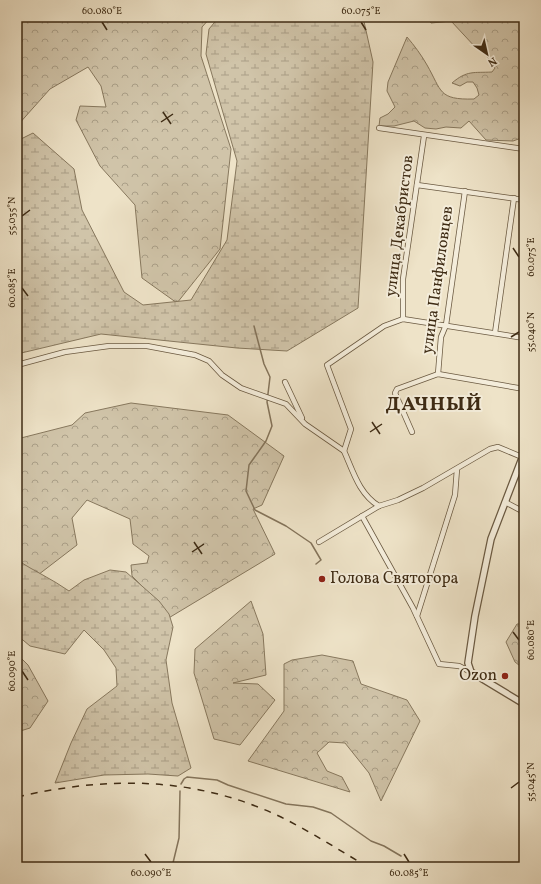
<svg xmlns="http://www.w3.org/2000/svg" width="541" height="884" font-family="Vollkorn,serif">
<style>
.forest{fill:url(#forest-crowns);stroke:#87785e}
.wetland{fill:url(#wetland-marsh);stroke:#87785e}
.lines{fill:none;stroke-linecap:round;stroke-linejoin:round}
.stream{stroke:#84745b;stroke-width:1.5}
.river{stroke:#b2a48b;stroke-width:8}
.minor-casing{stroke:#6a5941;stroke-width:6}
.tertiary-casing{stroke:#6a5941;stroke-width:8}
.minor{stroke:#f4eddb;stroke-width:4.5}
.tertiary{stroke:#f4eddb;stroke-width:5.5}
.rail{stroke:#3e2b14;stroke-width:1.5;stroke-dasharray:7 7;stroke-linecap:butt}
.ticks{fill:none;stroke:#3e2b14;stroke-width:1.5}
.poi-dot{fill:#8f2418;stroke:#f4eddb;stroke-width:1.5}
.labels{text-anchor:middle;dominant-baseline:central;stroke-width:4;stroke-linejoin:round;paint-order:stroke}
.street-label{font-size:16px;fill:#3e2b14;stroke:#f4eddb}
.poi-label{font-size:16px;fill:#3e2b14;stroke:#f4eddb;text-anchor:start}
.district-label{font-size:20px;font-weight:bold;letter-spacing:1px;fill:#3e2b14;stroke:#f4eddb}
.neatline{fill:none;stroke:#3e2b14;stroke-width:1.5}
.ticks-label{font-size:10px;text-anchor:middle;fill:#3e2b14}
</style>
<defs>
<pattern id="forest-crowns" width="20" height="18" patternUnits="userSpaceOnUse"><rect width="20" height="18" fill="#d0c4a9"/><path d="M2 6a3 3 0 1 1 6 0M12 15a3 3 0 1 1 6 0" fill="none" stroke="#aa9f88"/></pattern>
<pattern id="wetland-marsh" width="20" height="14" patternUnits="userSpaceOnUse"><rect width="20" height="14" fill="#d0c4a9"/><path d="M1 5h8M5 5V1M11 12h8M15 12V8" fill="none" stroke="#aa9f88"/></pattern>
</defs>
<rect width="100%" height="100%" fill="#eee3c8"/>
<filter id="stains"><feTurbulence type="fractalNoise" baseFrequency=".005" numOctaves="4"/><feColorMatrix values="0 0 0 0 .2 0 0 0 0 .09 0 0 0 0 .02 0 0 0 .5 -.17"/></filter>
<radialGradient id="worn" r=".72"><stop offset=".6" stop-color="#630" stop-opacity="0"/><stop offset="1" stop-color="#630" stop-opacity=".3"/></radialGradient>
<g class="forest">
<polygon points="17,17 211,17 202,27 201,56 231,149 220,249 177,303 142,278 135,205 100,166 76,120 80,106 106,107 101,86 88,67 50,89 17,126"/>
<path d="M427 17H524V110L520 118 524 121V137L513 141 486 140 469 121 461 128 446 127 436 129 425 128 414 121 394 126H379L380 118 388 114 395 107 387 91 388 82 407 37C414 45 422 56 427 65 442 91 438 100 474 99L479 95 477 88 473 82H467L460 86 452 83C467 70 474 73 492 72L495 68 485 53 477 49 451 21 431 23Z"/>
<polygon points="131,403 228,415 284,456 262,505 253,509 275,554 152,628 153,597 132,576 131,565 147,563 149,556 133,544 130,519 87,500 72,518 77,545 34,578 17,576 17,439 72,425 85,413"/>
<polygon points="251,601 263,634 266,675 233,683 258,684 275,700 240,745 214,739 194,673 195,649"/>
<polygon points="517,624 524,624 524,669 515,662 506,642"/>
<polygon points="17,654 28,665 48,701 30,728 17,732"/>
<polygon points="322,655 353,661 361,684 407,700 420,721 381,801 369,773 345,743 329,742 317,753 327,771 342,777 350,792 248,761 284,711 284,664 292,660"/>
</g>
<g class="wetland">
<polygon points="219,17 363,17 373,62 358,308 287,351 237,348 101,334 17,354 17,141 33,133 74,169 82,210 124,292 143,305 191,300 227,240 237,161 206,54 209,29"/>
<path d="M17 560C34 571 52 579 69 591L84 580 110 570 126 572 159 601 169 614 173 627 166 660 172 703 191 768 178 776 148 774 104 775 55 783 71 743 87 709 117 686 116 668 104 650 84 630 65 654 30 646 17 635Z"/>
</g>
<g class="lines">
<g class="stream">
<polyline points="254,326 264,364 270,377 267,402 272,426 266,441 249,465 246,491 255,510 286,526 311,543 321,560 316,564"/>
<polyline points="181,784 184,779 187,777 217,780 228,785 286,804 313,807 331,813 371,841 384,846 401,856"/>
<polyline points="172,867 179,838 180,791"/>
</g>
<polyline class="river" points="17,864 24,867"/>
<g class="minor-casing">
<g id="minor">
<polyline points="379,128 524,149"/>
<polyline points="417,185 524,200"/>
<polyline points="403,319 403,279 424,136"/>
<polyline points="495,333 514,198"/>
<polyline points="17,365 65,352 109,346 147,346 195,355 209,361 222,375 241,388 286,404 305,424 344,451"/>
<polyline points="438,374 441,337 446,325 465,191"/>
<polyline points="285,382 302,418"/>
<polyline points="412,432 395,393 397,389 438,374 524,389"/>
<polyline points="505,502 524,512"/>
<path d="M379 506C359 494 353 471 344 451L351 429 327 365 384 326 403 319 524 338"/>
<polyline points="362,516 413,608 439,664 459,666 471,672"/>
<polyline points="319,542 379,506 398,500 423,488 490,449 498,447 522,457"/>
<polyline points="417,616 455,495 457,469"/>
</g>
</g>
<g class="tertiary-casing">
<polyline id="tertiary" points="524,453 491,539 475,616 468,663 471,672 524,704"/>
</g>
<use href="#minor" class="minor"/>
<use href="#tertiary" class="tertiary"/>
<path class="rail" d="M17 797C108 776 195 776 281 817 311 832 339 850 368 867"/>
</g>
<path class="ticks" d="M102 22 107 30M361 22 366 30M163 112 171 124M161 122 173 114M22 216 30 210M513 248 519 257M22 288 28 296M511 337 519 332M372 422 380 434M370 432 382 424M194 542 202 554M192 552 204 544M513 632 519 640M22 671 28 680M511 788 519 782M145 854 151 862M404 854 409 862"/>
<g class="poi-dot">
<circle cx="322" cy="579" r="4"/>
<circle cx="505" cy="676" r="4"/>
</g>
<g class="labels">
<g class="street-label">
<text transform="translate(400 226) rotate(-83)">улица Декабристов</text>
<text transform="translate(438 280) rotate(-82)">улица Панфиловцев</text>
</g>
<g class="poi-label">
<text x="330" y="579">Голова Святогора</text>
<text x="497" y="676" text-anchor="end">Ozon</text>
</g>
<g class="district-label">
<text x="434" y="405">ДАЧНЫЙ</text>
</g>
</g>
<rect width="541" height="884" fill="none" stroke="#eee3c8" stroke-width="44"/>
<g transform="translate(487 54) rotate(146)" stroke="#f4eddb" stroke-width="3" paint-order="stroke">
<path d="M0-3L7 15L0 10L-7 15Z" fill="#3e2b14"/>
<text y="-6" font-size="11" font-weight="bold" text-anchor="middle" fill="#3e2b14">N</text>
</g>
<rect x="22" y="22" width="497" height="840" class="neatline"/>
<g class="ticks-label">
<text x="102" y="14">60.080°E</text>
<text x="361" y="14">60.075°E</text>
<text transform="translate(11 216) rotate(-90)" y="4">55.035°N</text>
<text transform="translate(530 257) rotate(-90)" y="4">60.075°E</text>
<text transform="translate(11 288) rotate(-90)" y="4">60.085°E</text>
<text transform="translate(530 332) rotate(-90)" y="4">55.040°N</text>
<text transform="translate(530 640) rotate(-90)" y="4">60.080°E</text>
<text transform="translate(11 671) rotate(-90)" y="4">60.090°E</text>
<text transform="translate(530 782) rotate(-90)" y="4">55.045°N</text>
<text x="151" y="876">60.090°E</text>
<text x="409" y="876">60.085°E</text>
</g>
<rect width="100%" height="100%" filter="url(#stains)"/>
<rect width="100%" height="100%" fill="url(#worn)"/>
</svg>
